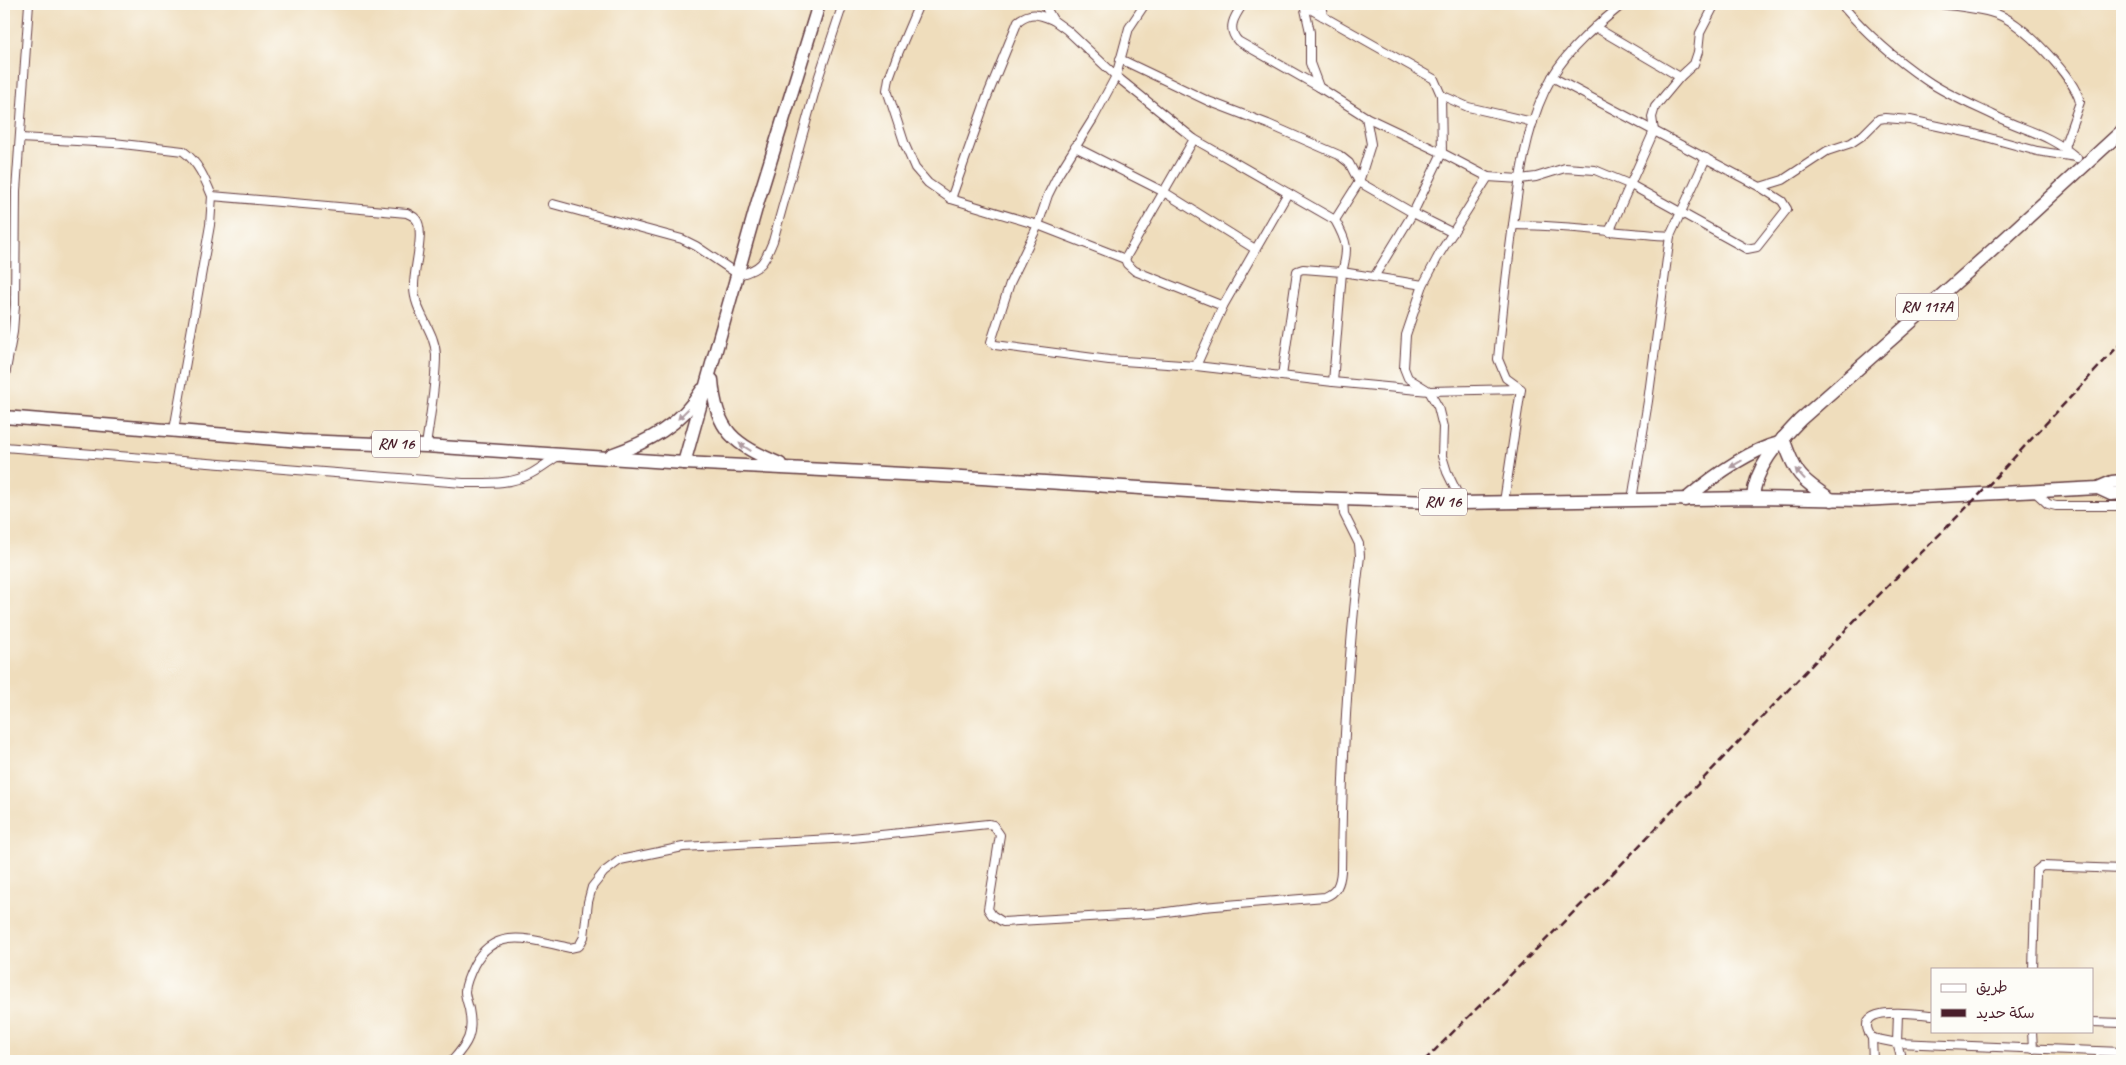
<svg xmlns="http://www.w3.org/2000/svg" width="2126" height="1065" font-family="Caveat,'Playpen Sans Arabic',sans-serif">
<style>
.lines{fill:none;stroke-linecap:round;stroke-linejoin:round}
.street-casing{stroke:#633c41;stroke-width:10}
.primary-casing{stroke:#633c41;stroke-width:15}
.street{stroke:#fff;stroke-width:8}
.primary{stroke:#fff;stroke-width:12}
.rail{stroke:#4a1f2b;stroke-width:2.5;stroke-dasharray:8 4;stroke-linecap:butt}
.oneway{fill:#ae9aa0}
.labels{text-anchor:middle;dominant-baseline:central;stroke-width:4;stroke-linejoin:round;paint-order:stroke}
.shield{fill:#fdfcf7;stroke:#806168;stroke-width:1}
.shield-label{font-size:16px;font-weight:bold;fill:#4a1f2b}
</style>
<rect width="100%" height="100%" fill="#fdfcf7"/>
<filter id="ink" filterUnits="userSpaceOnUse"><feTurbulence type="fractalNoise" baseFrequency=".02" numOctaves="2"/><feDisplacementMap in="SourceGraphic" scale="10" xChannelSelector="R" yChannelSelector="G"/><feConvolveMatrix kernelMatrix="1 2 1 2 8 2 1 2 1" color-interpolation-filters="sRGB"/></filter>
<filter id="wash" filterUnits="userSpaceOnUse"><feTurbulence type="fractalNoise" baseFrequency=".0096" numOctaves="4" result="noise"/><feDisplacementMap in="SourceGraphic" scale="20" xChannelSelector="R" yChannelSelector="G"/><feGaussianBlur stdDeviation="1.12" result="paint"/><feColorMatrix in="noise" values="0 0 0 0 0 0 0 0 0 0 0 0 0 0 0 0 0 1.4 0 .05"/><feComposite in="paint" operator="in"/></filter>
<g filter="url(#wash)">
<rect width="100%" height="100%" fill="#efddbc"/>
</g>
<g filter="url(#ink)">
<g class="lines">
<g class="street-casing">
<g id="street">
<polyline points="919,4 897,56 889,78 887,90 905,145 915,168 928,183 951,199 1038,225 1125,259 1127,264 1135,271 1223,306"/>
<polyline points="1044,4 1053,20 1067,30 1116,76 1194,139 1335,220"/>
<polyline points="1145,4 1129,28 1116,76 1093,119 1058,175 1048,195 1038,225 1010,283 991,342 995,345 1109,360 1196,366 1333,382 1429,391 1521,389"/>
<path d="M1243 4C1235 16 1226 28 1238 41L1319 87"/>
<polyline points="1321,4 1323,16"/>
<path d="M1841 4C1865 32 1895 59 1926 80 1946 94 1970 104 1993 115 2025 131 2048 133 2077 158"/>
<path d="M1941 4C1960 7 1981 8 1999 15 2023 24 2074 77 2080 102L2064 147"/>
<polyline points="1303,5 1434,79 1441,95 1442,153 1488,177"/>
<polyline points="1304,5 1310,32 1310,63 1319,87 1366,117 1371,144 1359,182 1413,213 1453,233"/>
<polyline points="1595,27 1680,77"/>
<path d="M1120 59 1208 101 1268 124 1339 155 1349 163 1359 182 1335 220C1347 242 1349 248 1342 272L1423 285"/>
<polyline points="1441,95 1468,107 1533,122"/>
<polyline points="1366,117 1442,153 1413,213 1374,277"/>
<path d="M20 138 114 143 183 151C198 162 205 179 212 196L407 213C410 215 414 216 416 219 426 231 413 271 414 287 414 312 435 330 436 355 436 384 430 416 426 446"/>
<polyline points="1075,147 1164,192 1255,249"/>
<polyline points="1760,187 1783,180 1827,151 1851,143 1863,135 1879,119 1885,118 1910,120 1975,134 2037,151 2076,157"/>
<path d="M951 199 987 97 1018 21C1031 11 1038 14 1053 20"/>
<path d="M553 204 682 239 696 246 739 275C762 268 764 263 773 241L819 76 843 4"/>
<path d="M1513 225C1565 225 1618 233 1670 236L1648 401 1632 500"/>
<polyline points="1609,232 1654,131 1652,117 1655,107 1680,77 1694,64 1698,52 1700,33 1715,4"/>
<polyline points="1670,236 1706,158"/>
<polyline points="1125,259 1194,139"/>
<polyline points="1196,366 1223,306 1288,193"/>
<polyline points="1282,376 1297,271 1303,269 1342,272 1333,382"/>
<polyline points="4,381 13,332 15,305 16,191 29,4"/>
<polyline points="174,430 210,225 212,196"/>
<path d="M4 447 463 483C486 483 512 485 532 473 541 468 550 461 558 456"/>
<polyline points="2034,491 2048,504 2056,506 2122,506"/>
<path d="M1504 502 1521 389 1506 378 1498 359C1503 307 1508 256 1516 204 1522 161 1530 115 1552 77 1569 48 1597 25 1623 4"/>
<polyline points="1462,503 1447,472 1442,456 1443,427 1438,407 1429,391 1408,378 1404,368 1406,335 1423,285 1440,253 1488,177 1520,179 1536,177 1565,168 1595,170 1631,185 1747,249 1757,247 1787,209 1782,201 1760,187 1552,77"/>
<polyline points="2033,969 2036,871 2042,866 2122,869"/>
<polyline points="1898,1013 1897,1043 1902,1061"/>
<path d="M1932 1015C1917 1014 1848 1003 1872 1038L1897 1043 2122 1052"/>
<polyline points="2092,1022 2122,1023"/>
<polyline points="2032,1031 2033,1049"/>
<polyline points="1872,1038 1873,1061"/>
<path d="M452 1061C468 1043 474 1034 469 1009 468 1004 465 997 465 991 466 981 470 973 474 965 495 924 534 941 570 948L579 946 584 937 588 902 592 887 604 872 620 860 683 847 852 838 988 824 993 825 1000 835 988 909 992 915 1003 922 1159 913 1203 907 1325 897C1337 892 1340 884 1341 871 1342 765 1347 661 1360 556L1359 544 1344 514 1343 499"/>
</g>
</g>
<g class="primary-casing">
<g id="primary">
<path d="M712 380C716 432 734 444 780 464"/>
<polyline points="4,417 301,441 426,446 684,463 982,478 1281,497 1462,503 1753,498 1861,500 2098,488 2112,482 2122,481"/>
<path d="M1783 438C1795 474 1800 479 1832 500"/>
<path d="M611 455C648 442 681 425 702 390"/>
<polyline points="684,463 758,201 819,4"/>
<polyline points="2098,488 2111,494 2122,493"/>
<path d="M1753 498C1755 466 1779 442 1800 420L1987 255 2122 131"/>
<path d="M1685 500C1711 478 1747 451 1779 443"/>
</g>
</g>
<use href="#street" class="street"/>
<use href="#primary" class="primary"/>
<polyline class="rail" points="1424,1061 1615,871 1877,597 1982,492 2122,342"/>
</g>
<defs><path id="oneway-solid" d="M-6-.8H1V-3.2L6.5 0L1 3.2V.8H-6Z" transform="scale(1.25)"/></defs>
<g class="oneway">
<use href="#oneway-solid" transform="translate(683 414) rotate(135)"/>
<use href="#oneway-solid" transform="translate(745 447) rotate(-147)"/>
<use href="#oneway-solid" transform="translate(1736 464) rotate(149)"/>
<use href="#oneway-solid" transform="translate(1800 474) rotate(-133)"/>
</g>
</g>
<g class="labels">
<g class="shield">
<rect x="1896" y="293.5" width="62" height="27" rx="4"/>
<rect x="372" y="430.5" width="48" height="27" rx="4"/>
<rect x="1419" y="488.5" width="48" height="27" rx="4"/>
</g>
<g class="shield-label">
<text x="1927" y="307">RN 117A</text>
<text x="396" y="444">RN 16</text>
<text x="1443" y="502">RN 16</text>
</g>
</g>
<rect width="2126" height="1065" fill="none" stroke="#fdfcf7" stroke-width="20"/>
<rect x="1931" y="968" width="162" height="65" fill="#fdfcf7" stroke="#b5a4a5"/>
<rect x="1941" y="984" width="25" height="8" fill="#ffffff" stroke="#b5a4a5"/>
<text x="1976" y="992" font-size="15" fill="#4a1f2b">طريق</text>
<rect x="1941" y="1009" width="25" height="8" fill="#4a1f2b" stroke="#b5a4a5"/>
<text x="1976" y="1018" font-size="15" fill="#4a1f2b">سكة حديد</text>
</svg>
